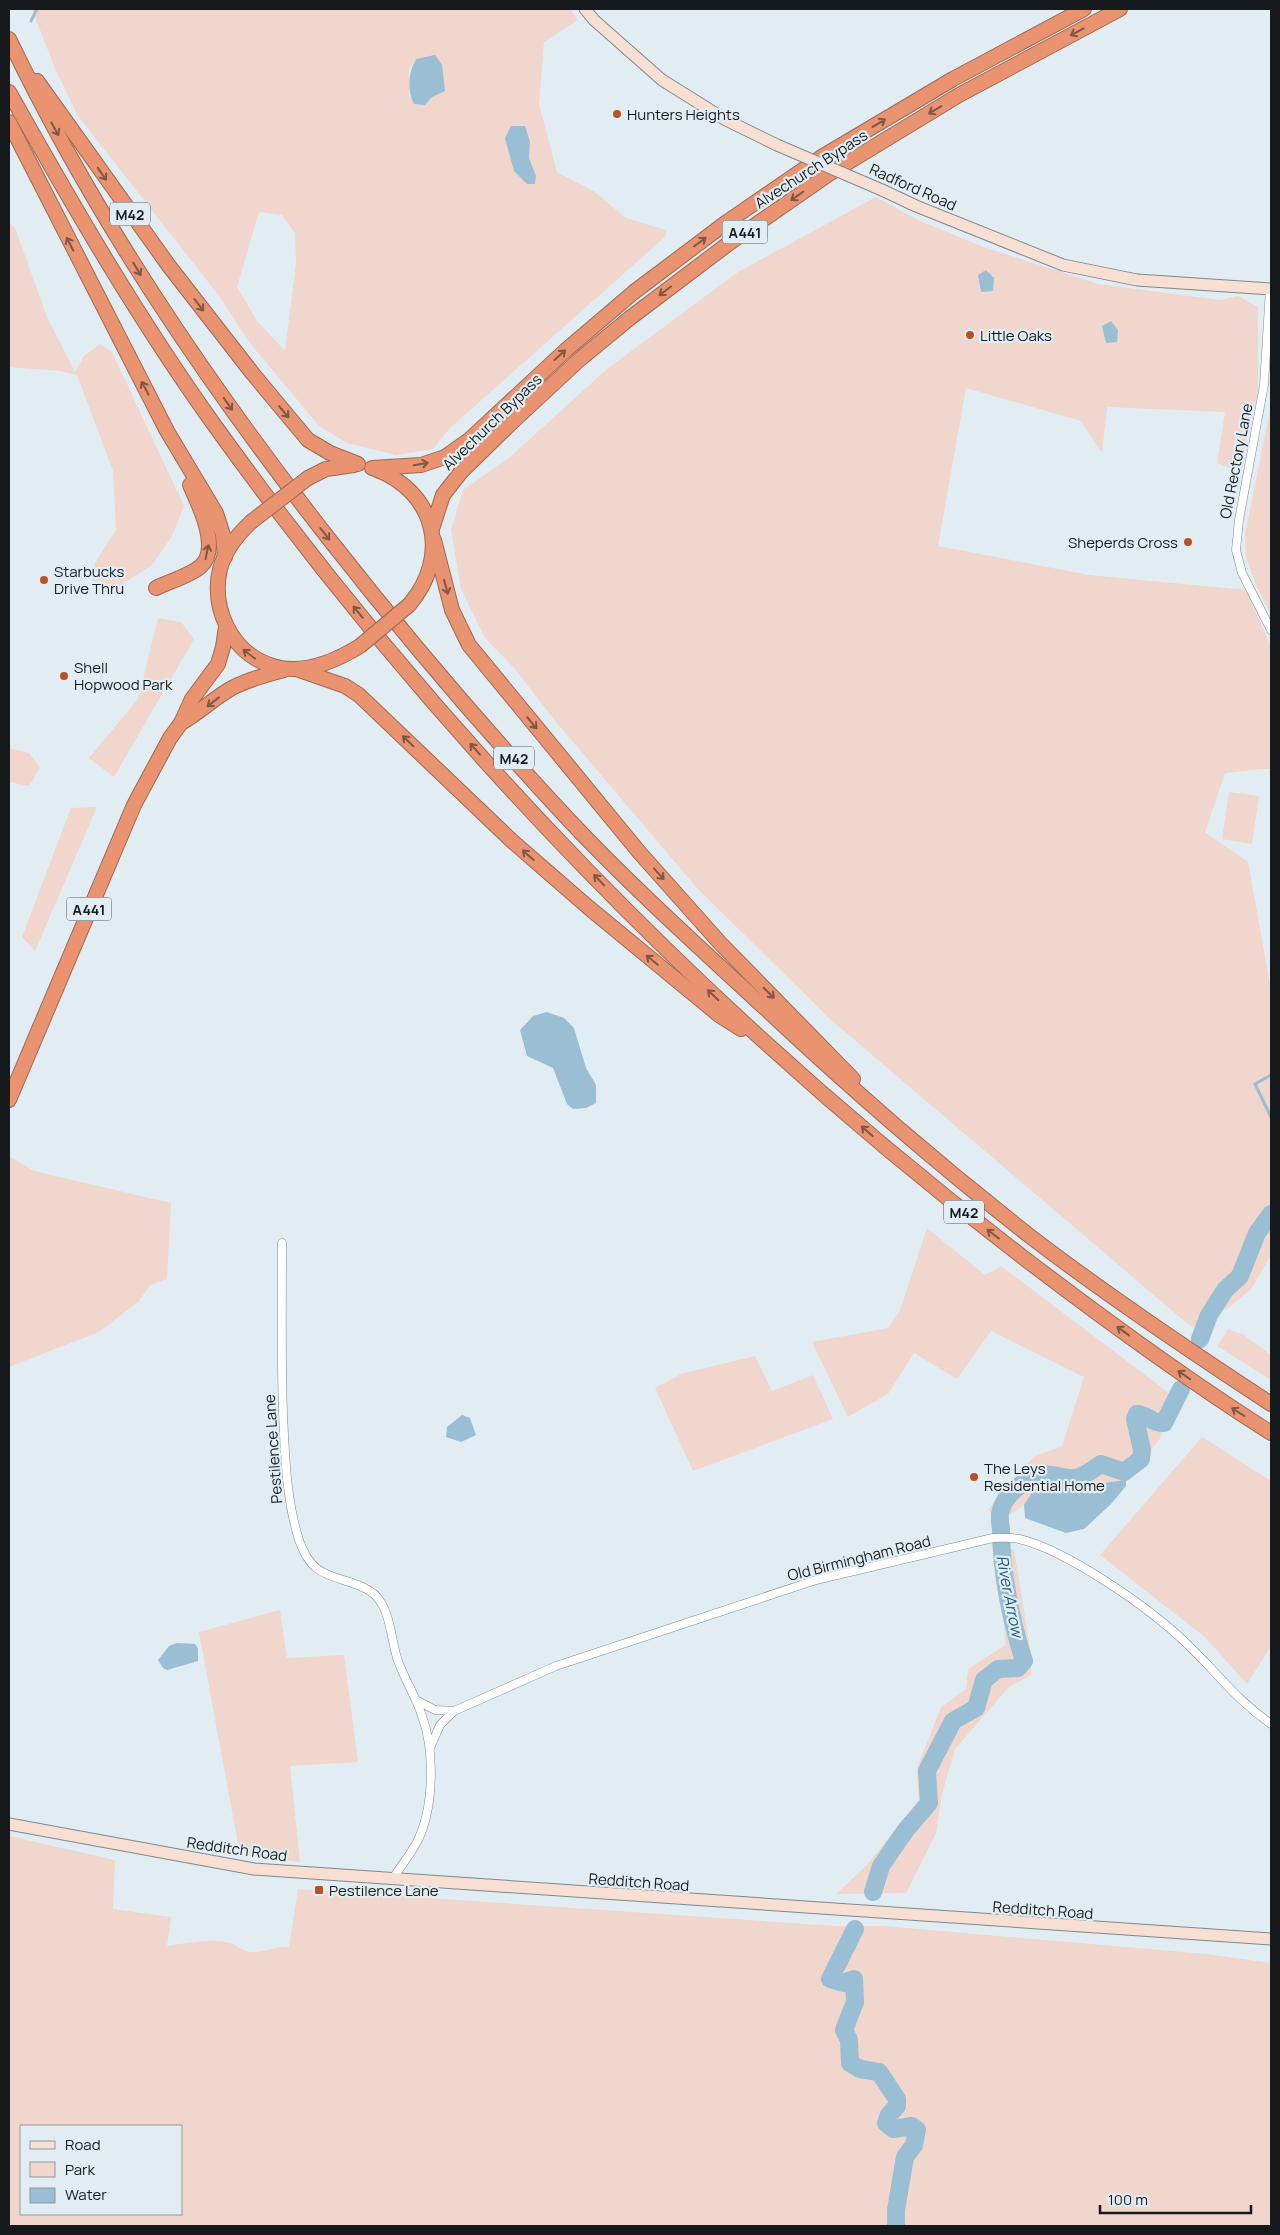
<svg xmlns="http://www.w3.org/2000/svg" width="1280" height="2235" font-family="Manrope,sans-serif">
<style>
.green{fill:#f0d6cc;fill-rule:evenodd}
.water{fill:#9abed3}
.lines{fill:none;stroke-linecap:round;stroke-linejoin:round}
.stream{stroke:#9abed3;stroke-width:3}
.river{stroke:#9abed3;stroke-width:18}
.street-casing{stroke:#7f898f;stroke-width:9}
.secondary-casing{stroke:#7f898f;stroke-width:13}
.highway-casing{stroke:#9f6953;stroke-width:16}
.street{stroke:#fff;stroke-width:8}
.secondary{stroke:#f8dfd4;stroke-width:11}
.highway{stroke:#e99371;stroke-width:14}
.secondary-bridge-casing{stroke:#7f898f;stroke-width:13;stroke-linecap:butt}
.highway-bridge-casing{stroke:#9f6953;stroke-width:16;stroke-linecap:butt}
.secondary-bridge{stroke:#f8dfd4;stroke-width:11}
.highway-bridge{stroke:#e99371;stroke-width:14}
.oneway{stroke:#805646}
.poi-dot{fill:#b85225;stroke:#e2edf3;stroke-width:2}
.labels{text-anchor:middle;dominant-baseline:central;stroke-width:4.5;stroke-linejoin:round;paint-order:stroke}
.shield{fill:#e2edf3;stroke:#53595c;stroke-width:1}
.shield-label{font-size:14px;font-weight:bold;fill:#161a1c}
.poi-label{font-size:15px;fill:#161a1c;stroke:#e2edf3;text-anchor:start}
.street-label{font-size:15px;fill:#161a1c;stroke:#e2edf3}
.water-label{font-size:16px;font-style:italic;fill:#1e5e7b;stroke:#e2edf3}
</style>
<rect width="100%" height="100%" fill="#e2edf3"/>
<g class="green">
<path d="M32 9H570L578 20 544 42 539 104 557 172 595 192 626 218 666 230 665 237 450 428 433 449 396 455 347 443 319 426 249 342 220 297 78 116 56 71ZM416 59 445 91 432 97 425 105 409 96V69ZM511 126 530 142 529 158 536 176 535 184ZM259 212 282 215 295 233 296 264 285 351 257 321 237 287Z"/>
<polygon points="876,197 918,220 981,246 1098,284 1221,300 1238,296 1258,307 1258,393 1252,413 1241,468 1230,468 1217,463 1225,412 1107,407 1102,453 1081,421 966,388 938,546 1089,575 1246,590 1271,647 1271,769 1261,769 1225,773 1205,832 1248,862 1271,990 1271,1255 1252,1288 1231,1306 1220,1312 1206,1334 1189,1325 831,1020 697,888 556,722 515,669 485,638 461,589 451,530 463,490 510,457 607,369 738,272"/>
<polygon points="9,223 15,228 47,317 75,372 84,356 100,344 112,352 184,506 172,536 152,565 110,592 92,587 95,563 116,530 113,471 77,375 59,371 9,367"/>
<polygon points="1271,406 1271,615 1256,585 1246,557 1245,534"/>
<polygon points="158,618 181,622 194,639 114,777 89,758 138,699"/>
<polygon points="9,748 29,753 40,768 29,786 9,782"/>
<polygon points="1229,792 1259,796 1252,844 1222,839"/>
<polygon points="97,807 35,951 22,937 71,808"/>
<polygon points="9,1156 34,1171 171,1203 167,1279 150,1285 139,1301 99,1332 9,1367"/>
<polygon points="927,1228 985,1275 1001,1266 1177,1399 1159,1440 1126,1480 1045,1490 1014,1512 993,1522 989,1509 1017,1474 1035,1456 1062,1446 1084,1377 991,1331 957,1379 914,1353 888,1394 848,1417 812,1342 888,1328 900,1310"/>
<polygon points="1228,1329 1244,1335 1271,1355 1271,1380 1217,1346"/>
<polygon points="755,1356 772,1391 813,1375 833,1419 693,1471 655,1388 681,1374"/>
<polygon points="1202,1437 1271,1481 1271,1646 1247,1684 1205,1637 1100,1555"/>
<polygon points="1014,1549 1031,1654 1031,1675 1009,1687 955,1749 942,1794 936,1833 906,1893 836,1894 866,1866 919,1800 917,1768 941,1707 966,1689 968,1669 1006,1645 996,1550"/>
<polygon points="280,1610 287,1658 344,1655 358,1762 290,1766 300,1862 240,1855 199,1632"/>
<path d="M9 1836 115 1860 113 1909 171 1917 167 1946C186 1943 206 1939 226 1942 235 1943 242 1952 251 1952 264 1953 276 1945 289 1947L298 1889 836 1926H884L1206 1954 1271 1963V2226H9ZM21 2126H181V2214H21Z"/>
</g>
<g class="water">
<path d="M435 55 442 65 445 91 432 97 425 105 414 104C407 91 408 72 416 59Z"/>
<polygon points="511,126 525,126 530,142 529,158 536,176 535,184 527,184 514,171 505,138"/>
<polygon points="986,270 994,278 993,291 981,292 978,275"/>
<polygon points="1111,321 1118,330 1117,342 1106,343 1102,326"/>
<polygon points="547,1012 564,1018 574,1028 586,1068 596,1085 596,1103 586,1108 573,1109 567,1104 553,1068 527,1056 520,1030 533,1016"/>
<polygon points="462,1415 470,1418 476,1435 461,1442 446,1437 447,1427"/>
<polygon points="1126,1480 1126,1486 1111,1504 1084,1529 1066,1533 1025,1518 1024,1505 1037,1485 1053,1483 1072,1487"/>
<polygon points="177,1643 195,1644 198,1649 198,1661 167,1670 163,1668 158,1660 169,1646"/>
</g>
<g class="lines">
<g class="stream">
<polyline points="31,21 37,9"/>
<polyline points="1271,1075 1255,1084 1271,1117"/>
</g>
<g class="river">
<polyline points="1200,1339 1209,1315 1225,1290 1240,1276 1257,1233 1271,1214"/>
<path d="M873 1892 881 1866 905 1831 929 1803 927 1771 953 1721 976 1708 984 1680 998 1669 1018 1668 1024 1661C1011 1621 1001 1571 1001 1529 1000 1523 999 1515 1001 1510 1004 1496 1023 1481 1036 1476 1049 1471 1062 1479 1074 1478 1084 1477 1093 1469 1101 1464L1124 1472 1141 1459 1142 1450 1135 1419 1137 1414C1147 1414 1153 1424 1164 1423L1181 1389"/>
<polyline points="855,1929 830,1979 843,1983 854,1979 855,2002 844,2030 849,2040 850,2063 860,2069 879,2072 897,2099 897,2106 889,2115 886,2123 893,2129 912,2126 917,2130 914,2145 905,2157 896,2210 896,2226"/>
</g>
<g class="street-casing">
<g id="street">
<polyline points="1270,289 1264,385 1239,520 1236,550 1242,573 1271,630"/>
<path d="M282 1243C282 1299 281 1356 283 1413 285 1455 286 1499 299 1540 311 1575 327 1574 358 1585 365 1588 372 1591 377 1597 391 1613 391 1641 398 1661 405 1680 416 1697 422 1716 435 1751 434 1809 417 1842 410 1855 400 1867 392 1880"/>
<polyline points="416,1700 435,1710 454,1711"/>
<path d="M430 1748 440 1725 454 1711 556 1666 816 1580 993 1538C1002 1538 1010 1537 1019 1539 1067 1550 1151 1609 1186 1643 1217 1672 1235 1699 1271 1724"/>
</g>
</g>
<g class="secondary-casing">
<g id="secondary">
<polyline points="585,9 594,20 662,80 726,120 777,145"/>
<polyline points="882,190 916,206 1063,265 1137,280 1271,289"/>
<polyline points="9,1824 254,1869 1271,1939"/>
</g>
</g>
<g class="highway-casing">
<g id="highway">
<path d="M9 39C95 218 207 383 329 539 405 636 485 730 568 819 631 886 699 947 766 1009 851 1089 939 1165 1031 1237 1108 1296 1190 1351 1271 1404"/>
<polyline points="37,81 169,266 253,374 308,440 330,453 358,464"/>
<path d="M9 92C73 206 139 320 215 426 440 739 713 1020 1020 1255 1101 1317 1184 1378 1271 1433"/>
<polyline points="9,122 167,431 216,513 223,535 225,557"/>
<polyline points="372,468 421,465 445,457 469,440 566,350 634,292 727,222 820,158 953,79 1084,9"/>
<path d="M375 469C436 492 451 556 409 605"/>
<polyline points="308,478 326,469 354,465"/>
<path d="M251 522C237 535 225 550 220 569 211 608 231 652 270 665 300 676 334 662 360 646"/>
<polyline points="432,529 443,495 461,472 509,425 580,359 630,318 728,244 829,174 959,95 1120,9"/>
<polyline points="434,540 452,610 469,645 639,852 720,943 853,1079"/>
<path d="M156 588C170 581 190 576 201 566 221 548 198 503 190 485"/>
<polyline points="296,669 345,686 359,695 512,841 588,907 719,1015 741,1029"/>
<path d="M181 723C199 713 214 698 232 688 249 679 266 675 284 670"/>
<polyline points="9,1100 134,805 170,738 181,723 192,699 218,664 223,647 226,627"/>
</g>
</g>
<use href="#street" class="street"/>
<use href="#secondary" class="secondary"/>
<use href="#highway" class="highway"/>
<g class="secondary-bridge-casing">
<polyline id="secondary-bridge" points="777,145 882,190"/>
</g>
<g class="highway-bridge-casing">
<g id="highway-bridge">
<polyline points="251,522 308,478"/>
<polyline points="360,646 409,605"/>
</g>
</g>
<use href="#secondary-bridge" class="secondary-bridge"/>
<use href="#highway-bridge" class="highway-bridge"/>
</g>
<defs><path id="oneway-shaft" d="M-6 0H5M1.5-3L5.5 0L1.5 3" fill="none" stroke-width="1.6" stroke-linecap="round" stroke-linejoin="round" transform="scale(1.25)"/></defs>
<g class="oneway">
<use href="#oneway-shaft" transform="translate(1077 32) rotate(152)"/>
<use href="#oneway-shaft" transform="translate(935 110) rotate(149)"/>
<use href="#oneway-shaft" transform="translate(879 123) rotate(-31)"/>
<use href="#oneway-shaft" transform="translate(55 129) rotate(61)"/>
<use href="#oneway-shaft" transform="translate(102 174) rotate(55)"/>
<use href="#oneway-shaft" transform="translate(797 196) rotate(145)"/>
<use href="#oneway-shaft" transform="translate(700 242) rotate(-37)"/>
<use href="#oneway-shaft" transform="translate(70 244) rotate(-117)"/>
<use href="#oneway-shaft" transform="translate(137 269) rotate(59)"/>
<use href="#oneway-shaft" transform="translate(665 291) rotate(143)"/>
<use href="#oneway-shaft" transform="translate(199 305) rotate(52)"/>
<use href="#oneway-shaft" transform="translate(560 355) rotate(-42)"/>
<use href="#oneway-shaft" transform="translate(145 388) rotate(-118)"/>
<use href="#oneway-shaft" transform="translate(228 404) rotate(55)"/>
<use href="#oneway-shaft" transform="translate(284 412) rotate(50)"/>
<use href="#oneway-shaft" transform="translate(421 464) rotate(-10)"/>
<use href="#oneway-shaft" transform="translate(325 534) rotate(52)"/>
<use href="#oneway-shaft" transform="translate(207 552) rotate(-78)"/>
<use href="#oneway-shaft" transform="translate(446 587) rotate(75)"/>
<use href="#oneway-shaft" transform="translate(358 612) rotate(-129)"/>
<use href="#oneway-shaft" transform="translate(249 654) rotate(-143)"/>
<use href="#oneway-shaft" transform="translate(213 702) rotate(142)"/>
<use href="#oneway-shaft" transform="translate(532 723) rotate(50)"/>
<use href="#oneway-shaft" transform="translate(408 741) rotate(-136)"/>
<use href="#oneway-shaft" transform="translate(475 749) rotate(-132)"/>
<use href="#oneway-shaft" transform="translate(528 855) rotate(-139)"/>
<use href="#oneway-shaft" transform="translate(659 874) rotate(48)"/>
<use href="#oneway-shaft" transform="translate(599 880) rotate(-134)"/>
<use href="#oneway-shaft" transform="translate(652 960) rotate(-141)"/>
<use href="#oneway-shaft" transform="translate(769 993) rotate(45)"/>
<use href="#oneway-shaft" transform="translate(713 995) rotate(-136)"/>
<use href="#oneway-shaft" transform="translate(867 1131) rotate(-139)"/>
<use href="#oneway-shaft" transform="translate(993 1234) rotate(-143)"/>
<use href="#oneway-shaft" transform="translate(1123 1331) rotate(-144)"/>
<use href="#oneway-shaft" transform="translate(1184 1375) rotate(-145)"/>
<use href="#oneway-shaft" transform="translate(1238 1412) rotate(-148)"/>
</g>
<g class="poi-dot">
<circle cx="617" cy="114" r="5"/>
<circle cx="970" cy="335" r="5"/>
<circle cx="1188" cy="542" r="5"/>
<circle cx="44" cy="580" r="5"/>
<circle cx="64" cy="676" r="5"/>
<circle cx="974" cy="1477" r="5"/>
<rect x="314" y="1885" width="10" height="10" rx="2.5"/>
</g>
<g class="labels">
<g class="shield">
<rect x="110" y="202.5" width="40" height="23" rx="4"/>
<rect x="722.5" y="220.5" width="45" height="23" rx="4"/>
<rect x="494" y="746.5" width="40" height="23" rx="4"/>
<rect x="66.5" y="897.5" width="45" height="23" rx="4"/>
<rect x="944" y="1200.5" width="40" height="23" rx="4"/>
</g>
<g class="shield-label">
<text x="130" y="214">M42</text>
<text x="745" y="232">A441</text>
<text x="514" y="758">M42</text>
<text x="89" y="909">A441</text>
<text x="964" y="1212">M42</text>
</g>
<g class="poi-label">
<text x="627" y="114">Hunters Heights</text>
<text x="980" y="335">Little Oaks</text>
<text x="1178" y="542" text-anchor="end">Sheperds Cross</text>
<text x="54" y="571">Starbucks<tspan x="54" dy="17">Drive Thru</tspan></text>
<text x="74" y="667">Shell<tspan x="74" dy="17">Hopwood Park</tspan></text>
<text x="984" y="1468">The Leys<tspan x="984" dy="17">Residential Home</tspan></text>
<text x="329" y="1890">Pestilence Lane</text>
</g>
<g class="street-label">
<text transform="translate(811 169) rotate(-33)">Alvechurch Bypass</text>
<text transform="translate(913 187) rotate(24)">Radford Road</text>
<text transform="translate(492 422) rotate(-44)">Alvechurch Bypass</text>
<text transform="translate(1236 461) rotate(-79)">Old Rectory Lane</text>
<text transform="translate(273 1449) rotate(-94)">Pestilence Lane</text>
<text transform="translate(859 1558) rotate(-14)">Old Birmingham Road</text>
<text transform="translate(237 1849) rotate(8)">Redditch Road</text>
<text transform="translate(639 1882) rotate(4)">Redditch Road</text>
<text transform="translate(1043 1910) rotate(4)">Redditch Road</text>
</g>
<g class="water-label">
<text transform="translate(1010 1596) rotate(79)">River Arrow</text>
</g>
</g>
<rect width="1280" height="2235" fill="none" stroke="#161a1c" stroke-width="20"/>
<rect x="20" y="2125" width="162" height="90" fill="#e2edf3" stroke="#90999d"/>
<rect x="30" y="2141" width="25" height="8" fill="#f8dfd4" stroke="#90999d"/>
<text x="65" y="2150" font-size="15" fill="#161a1c">Road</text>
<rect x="30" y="2162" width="25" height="15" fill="#f0d6cc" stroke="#90999d"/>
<text x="65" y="2175" font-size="15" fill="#161a1c">Park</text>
<rect x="30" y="2188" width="25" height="15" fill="#9abed3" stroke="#90999d"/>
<text x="65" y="2200" font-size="15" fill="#161a1c">Water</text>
<path d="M1100 2205v8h151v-8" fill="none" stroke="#161a1c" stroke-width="2.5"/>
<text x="1108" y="2205" font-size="15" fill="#161a1c" stroke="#e2edf3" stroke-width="4" paint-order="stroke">100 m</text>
</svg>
